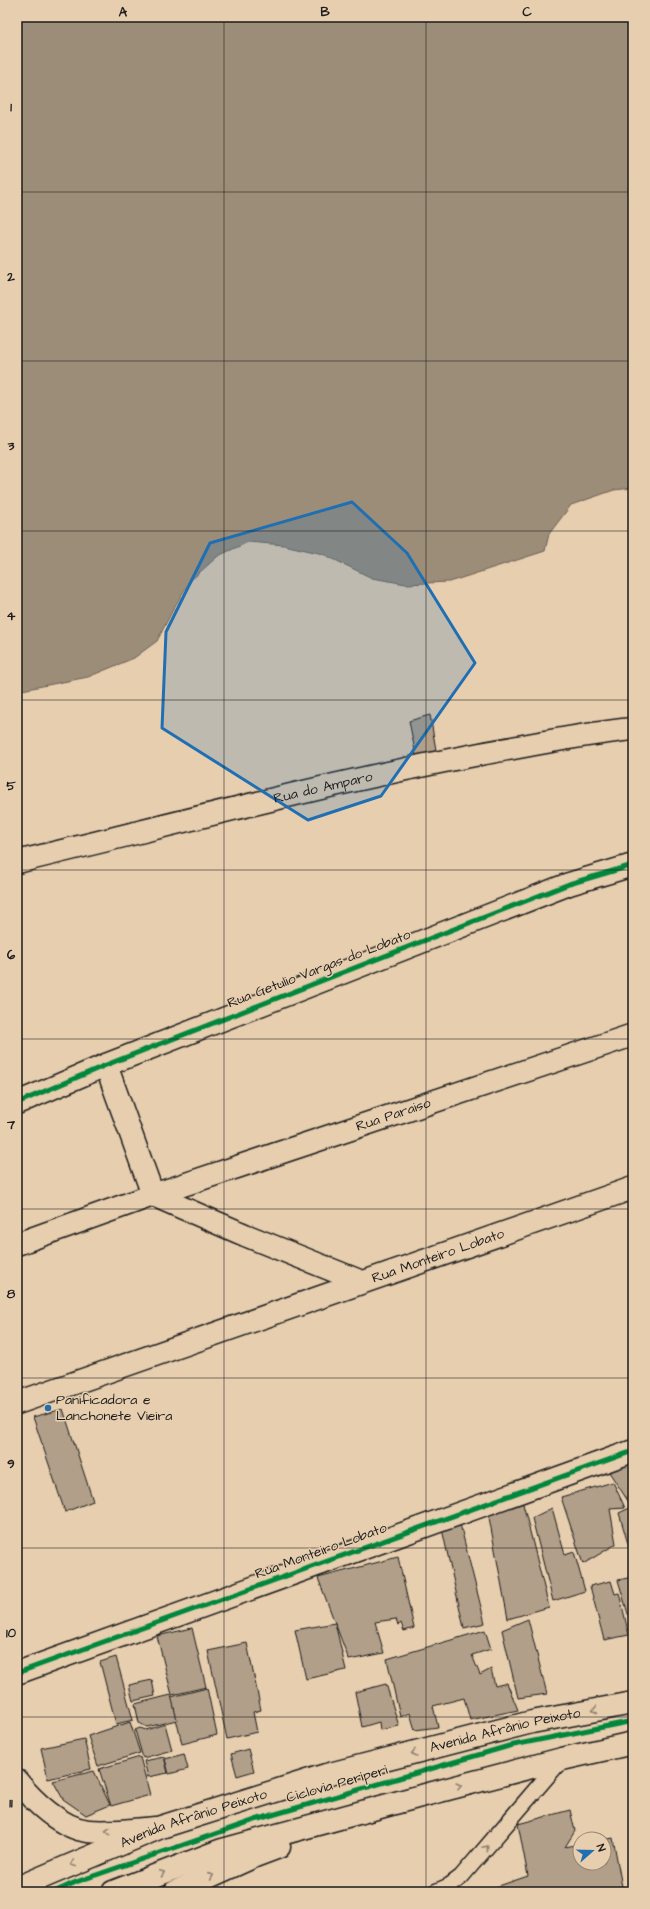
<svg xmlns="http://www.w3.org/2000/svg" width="650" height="1909" font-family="'Architects Daughter',sans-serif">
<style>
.water{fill:#9c8d79;stroke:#696054}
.building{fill:#b19f89;stroke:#1c1c1c}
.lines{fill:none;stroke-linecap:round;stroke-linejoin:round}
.lane-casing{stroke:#1c1c1c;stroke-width:18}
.street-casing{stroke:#1c1c1c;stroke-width:25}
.primary-casing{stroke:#1c1c1c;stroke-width:25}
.lane{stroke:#e7ceaf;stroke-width:15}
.street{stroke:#e7ceaf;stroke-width:22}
.primary{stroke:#e7ceaf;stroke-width:22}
.cycleway-casing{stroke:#e7ceaf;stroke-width:8}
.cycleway{stroke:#00873e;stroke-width:5}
.oneway{stroke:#8c7e6d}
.marked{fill:#1f6fb2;fill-opacity:0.2;stroke:#1f6fb2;stroke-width:3;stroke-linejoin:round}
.grid{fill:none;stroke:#1c1c1c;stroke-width:1;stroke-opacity:0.55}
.poi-dot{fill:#1f6fb2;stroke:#e7ceaf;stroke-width:1.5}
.labels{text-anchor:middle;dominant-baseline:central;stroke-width:3;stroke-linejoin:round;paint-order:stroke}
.street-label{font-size:14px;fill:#1c1c1c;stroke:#e7ceaf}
.poi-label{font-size:14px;fill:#1c1c1c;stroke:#e7ceaf;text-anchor:start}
.neatline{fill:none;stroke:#1c1c1c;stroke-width:1.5}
.grid-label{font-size:13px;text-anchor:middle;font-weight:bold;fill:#1c1c1c}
</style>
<rect width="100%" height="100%" fill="#e7ceaf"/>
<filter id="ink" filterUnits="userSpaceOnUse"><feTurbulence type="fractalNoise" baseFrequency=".025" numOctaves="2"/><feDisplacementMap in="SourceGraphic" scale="8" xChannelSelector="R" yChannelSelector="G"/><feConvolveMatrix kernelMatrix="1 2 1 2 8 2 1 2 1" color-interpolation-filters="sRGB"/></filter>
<g filter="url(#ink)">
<polygon class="water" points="17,17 633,17 633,488 614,490 571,505 549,534 545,551 449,582 406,584 372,578 323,554 284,545 248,542 218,556 191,580 174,608 157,641 134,658 88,677 17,691"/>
<g class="building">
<polygon points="430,715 437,756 417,761 409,721"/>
<polygon points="63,1409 93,1501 65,1512 33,1417"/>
<polygon points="633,1463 633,1561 619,1513 632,1507 609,1472"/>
<polygon points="613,1482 625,1508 610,1509 616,1544 583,1564 561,1497"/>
<polygon points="522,1500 549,1607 508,1619 488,1512"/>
<polygon points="552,1508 565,1555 574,1552 585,1591 553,1601 532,1518"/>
<polygon points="460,1524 485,1623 464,1628 442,1529"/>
<polygon points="398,1557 414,1628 404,1631 401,1623 398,1625 396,1619 375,1622 384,1653 349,1660 318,1578"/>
<polygon points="633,1577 633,1631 618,1580"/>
<polygon points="611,1581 615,1594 619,1593 629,1635 604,1640 590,1586"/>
<polygon points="528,1619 547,1694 518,1698 502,1630"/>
<polygon points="335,1623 346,1670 306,1679 295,1630"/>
<polygon points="192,1628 206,1687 172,1695 157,1636"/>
<polygon points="485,1630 491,1649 472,1655 480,1675 491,1669 495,1686 507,1683 518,1710 470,1720 464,1698 433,1706 438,1727 415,1730 410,1713 400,1717 387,1659"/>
<polygon points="247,1643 261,1710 253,1712 257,1732 227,1739 208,1651"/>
<polygon points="116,1657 133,1720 116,1724 100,1662"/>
<polygon points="152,1680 155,1696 133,1701 129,1685"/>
<polygon points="386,1684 399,1726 380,1730 379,1722 362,1727 355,1692"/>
<polygon points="207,1688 217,1735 182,1744 171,1697"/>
<polygon points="171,1695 177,1720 147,1727 139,1723 135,1704"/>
<polygon points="130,1722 140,1753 98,1766 88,1736"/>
<polygon points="165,1724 172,1750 143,1758 135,1730 140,1728 146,1730"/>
<polygon points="84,1739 91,1769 48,1779 41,1748"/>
<polygon points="248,1749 254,1771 237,1776 231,1754"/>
<polygon points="184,1754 188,1769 169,1774 165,1759"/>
<polygon points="140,1757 150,1795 111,1806 99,1769"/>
<polygon points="164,1757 168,1773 148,1777 144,1761"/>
<polygon points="94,1771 110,1805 86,1815 63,1799 53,1781"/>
<polygon points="570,1810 575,1831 565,1847 580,1844 580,1863 604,1863 604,1840 613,1838 623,1892 481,1892 528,1876 518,1824"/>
</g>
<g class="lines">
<g class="lane-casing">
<polyline id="lane" points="435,1892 449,1886 461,1877 562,1759"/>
</g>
<g class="street-casing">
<g id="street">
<path id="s1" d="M17 862C171 825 324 784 480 754 531 745 581 734 633 729"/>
<polyline points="106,1065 153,1195 245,1235 362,1282"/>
<polyline points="17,1103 106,1065 569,884 633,865"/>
<path id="s2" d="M17 1244 153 1195 633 1035"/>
<path id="s3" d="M17 1403 633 1188"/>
<polyline points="17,1673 633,1451"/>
<path d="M17 1781C33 1801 61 1828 88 1831 110 1833 133 1830 155 1828"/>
</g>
</g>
<g class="primary-casing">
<g id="primary">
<path id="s4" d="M17 1888 161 1827 326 1775 532 1722 633 1703"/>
<polyline points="113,1892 222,1850 421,1796 562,1759 633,1743"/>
<polyline points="175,1892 255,1856 279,1847"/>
</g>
</g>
<use href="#lane" class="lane"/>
<use href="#street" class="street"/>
<use href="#primary" class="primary"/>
<g class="cycleway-casing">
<g id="cycleway">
<polyline points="17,1103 106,1065 569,884 633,865"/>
<polyline points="17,1673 633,1451"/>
<polyline points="54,1892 76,1882 255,1820 509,1746 633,1721"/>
</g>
</g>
<use href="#cycleway" class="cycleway"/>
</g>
<defs><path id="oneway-chevron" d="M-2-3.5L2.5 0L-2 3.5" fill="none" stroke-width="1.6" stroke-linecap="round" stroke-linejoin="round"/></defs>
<g class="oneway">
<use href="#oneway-chevron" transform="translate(595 1710) rotate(170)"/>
<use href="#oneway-chevron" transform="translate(414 1753) rotate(166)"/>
<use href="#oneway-chevron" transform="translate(459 1786) rotate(-14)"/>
<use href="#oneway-chevron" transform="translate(108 1831) rotate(-179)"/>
<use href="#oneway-chevron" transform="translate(486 1848) rotate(-49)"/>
<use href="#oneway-chevron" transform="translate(73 1864) rotate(157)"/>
<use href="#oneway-chevron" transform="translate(162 1873) rotate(-21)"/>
<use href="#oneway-chevron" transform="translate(211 1876) rotate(-24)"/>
</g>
</g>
<path class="marked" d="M352 502 407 553 475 663 381 796 308 820 162 728 166 632 210 543Z"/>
<path class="grid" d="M224 17V1892M426 17V1892M17 192H633M17 361H633M17 531H633M17 700H633M17 870H633M17 1039H633M17 1209H633M17 1378H633M17 1548H633M17 1717H633"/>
<circle class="poi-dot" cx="48" cy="1408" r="4"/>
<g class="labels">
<g class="street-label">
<text stroke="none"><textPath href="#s1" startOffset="315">Rua do Amparo</textPath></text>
<text transform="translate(319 969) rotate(-21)">Rua Getulio Vargas do Lobato</text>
<text stroke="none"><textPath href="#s2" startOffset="398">Rua Paraiso</textPath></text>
<text stroke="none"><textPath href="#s3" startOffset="446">Rua Monteiro Lobato</textPath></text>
<text transform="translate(321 1551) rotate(-20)">Rua Monteiro Lobato</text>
<text stroke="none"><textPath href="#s4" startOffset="514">Avenida Afrânio Peixoto</textPath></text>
<text transform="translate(337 1784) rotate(-16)">Ciclovia Periperi</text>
<text stroke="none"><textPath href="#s4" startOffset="190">Avenida Afrânio Peixoto</textPath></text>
</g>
<g class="poi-label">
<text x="56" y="1400">Panificadora e<tspan x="56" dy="16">Lanchonete Vieira</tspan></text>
</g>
</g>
<rect width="650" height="1909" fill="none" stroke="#e7ceaf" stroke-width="44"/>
<g transform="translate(592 1851) rotate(70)"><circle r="19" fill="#e7ceaf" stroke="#968774"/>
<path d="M0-3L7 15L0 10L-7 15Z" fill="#1f6fb2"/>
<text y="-6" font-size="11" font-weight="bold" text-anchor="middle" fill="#1c1c1c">N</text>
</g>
<rect x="22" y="22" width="606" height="1865" class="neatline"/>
<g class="grid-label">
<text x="123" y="16">A</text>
<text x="325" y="16">B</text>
<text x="527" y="16">C</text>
<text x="11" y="111">1</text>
<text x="11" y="281">2</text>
<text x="11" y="450">3</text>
<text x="11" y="620">4</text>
<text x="11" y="790">5</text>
<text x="11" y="959">6</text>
<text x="11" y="1129">7</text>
<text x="11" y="1298">8</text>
<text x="11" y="1468">9</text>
<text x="11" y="1637">10</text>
<text x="11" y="1807">11</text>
</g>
</svg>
